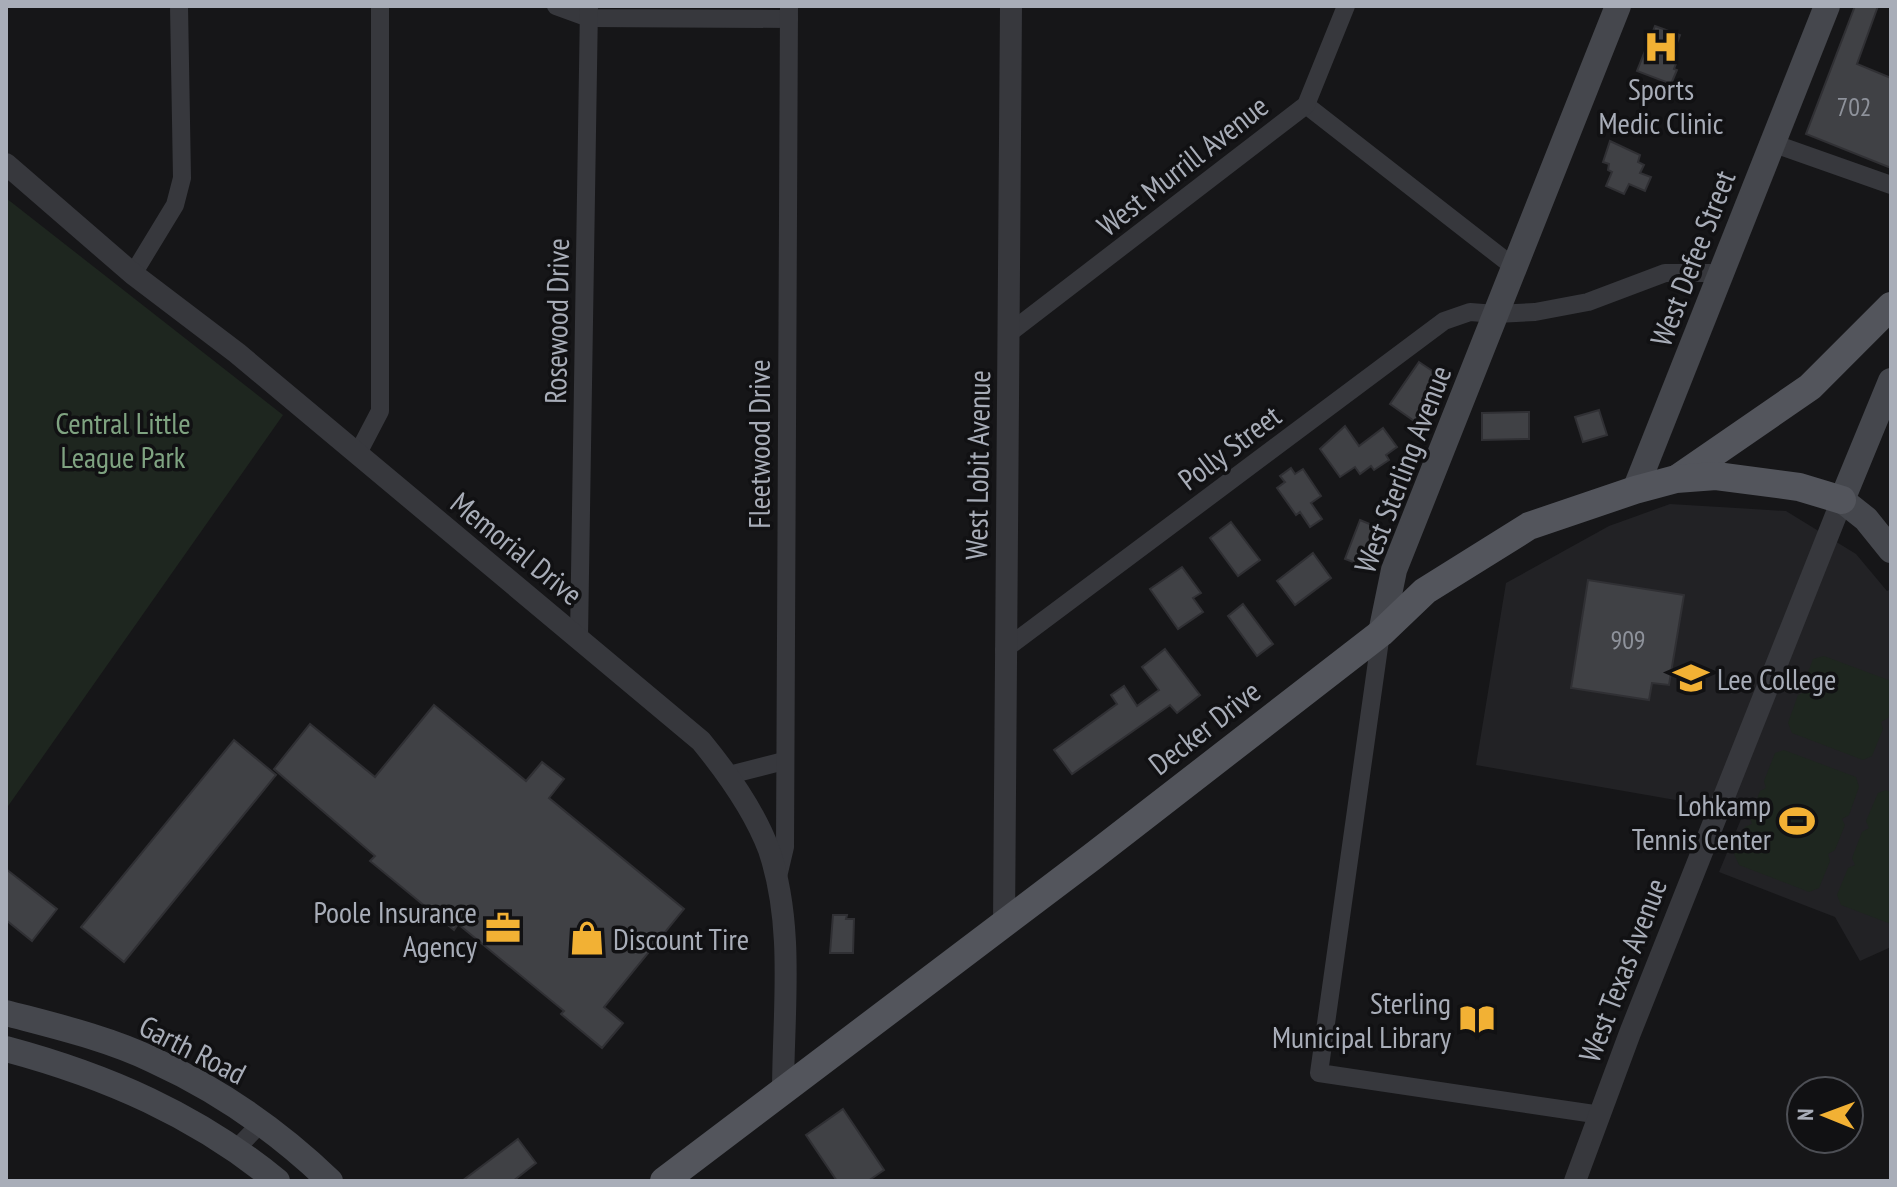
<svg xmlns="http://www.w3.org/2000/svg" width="1897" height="1187" font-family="'PT Sans Narrow',sans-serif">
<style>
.built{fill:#222225}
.green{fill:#1e261f}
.building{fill:#404145;stroke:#303034;stroke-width:2}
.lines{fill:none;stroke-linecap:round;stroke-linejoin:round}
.minor{stroke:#37383d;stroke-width:18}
.tertiary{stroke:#37383d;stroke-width:22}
.secondary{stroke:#45474d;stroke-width:26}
.primary{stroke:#53555c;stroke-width:28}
.labels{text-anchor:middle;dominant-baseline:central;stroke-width:7;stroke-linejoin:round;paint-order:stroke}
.number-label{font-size:26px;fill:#8e929b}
.poi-label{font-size:30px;fill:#a8adb8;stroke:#111113;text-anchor:end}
.street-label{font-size:30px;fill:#a8adb8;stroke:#111113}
.park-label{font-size:30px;fill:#7fa381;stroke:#111113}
</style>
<rect width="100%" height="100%" fill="#161618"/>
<polygon class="built" points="1670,504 1786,511 1856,554 1887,591 1891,589 1891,947 1860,961 1835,917 1719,872 1744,812 1476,765 1506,583 1609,526"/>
<g class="green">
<polygon points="6,198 283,415 6,809"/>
<polygon points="1824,656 1891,681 1891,711 1888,718 1881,722 1883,729 1872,756 1863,760 1792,733 1788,723 1798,695 1805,692 1803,686 1813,659"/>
<polygon points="1784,750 1856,777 1859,787 1849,815 1842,819 1845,825 1835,850 1828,854 1830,861 1819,888 1809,892 1739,865 1734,854 1745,827 1752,824 1750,817 1760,791 1766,788 1764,781 1775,753"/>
<polygon points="1886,790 1891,792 1891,924 1841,905 1837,895 1848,868 1855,865 1852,858 1862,832 1869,828 1866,821 1878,793"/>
</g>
<g class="building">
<polygon points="1855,6 1878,6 1857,64 1891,78 1891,168 1806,134"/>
<polygon points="1655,26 1680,35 1671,59 1677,61 1674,69 1677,70 1671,84 1637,71"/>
<polygon points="1610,141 1640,155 1638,162 1644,165 1640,173 1651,177 1645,191 1629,184 1624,194 1606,186 1612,172 1608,170 1609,164 1603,162"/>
<polygon points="1419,362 1446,380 1417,423 1390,404"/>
<polygon points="1599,410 1607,435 1583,442 1575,417"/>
<polygon points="1529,412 1529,439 1482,440 1482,413"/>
<polygon points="1345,426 1359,446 1383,428 1397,447 1386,455 1389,460 1374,470 1371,466 1360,474 1355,467 1340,477 1320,449"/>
<polygon points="1291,468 1295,474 1303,469 1321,496 1311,503 1322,519 1310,527 1300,512 1296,515 1277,488 1285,482 1280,476"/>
<polygon points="1360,520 1384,530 1369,568 1345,559"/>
<polygon points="1231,522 1260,560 1238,576 1210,538"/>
<polygon points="1313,553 1331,578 1295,605 1277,581"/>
<polygon points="1182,567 1201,593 1193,598 1203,612 1178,629 1150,589"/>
<polygon points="1588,580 1684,595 1669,685 1652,683 1649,700 1571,688"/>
<polygon points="1243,604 1273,644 1257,656 1228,616"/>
<polygon points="1165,649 1200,695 1177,713 1170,705 1072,774 1054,750 1117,704 1111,695 1124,686 1137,706 1159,690 1142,667"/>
<polygon points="434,705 526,781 542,762 564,779 549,798 684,909 604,1007 623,1023 602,1048 561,1014 564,1011 458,924 454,930 370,861 375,856 274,769 310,724 375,777"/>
<polygon points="234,740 276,775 124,962 81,927"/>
<polygon points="6,869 57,909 32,941 6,920"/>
<polygon points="833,915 847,915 846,919 854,919 853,953 830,953"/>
<polygon points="843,1109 884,1170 868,1181 837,1181 806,1135"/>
<polygon points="518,1139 536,1163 513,1181 462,1181"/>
</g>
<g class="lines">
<g class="minor">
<polyline points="556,6 589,18 789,19"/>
<polyline points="1306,105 1515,268"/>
<polyline points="1772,143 1891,185"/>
<polyline points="133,274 175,205 182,178 179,6"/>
<polyline points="1008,334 1306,105 1346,6"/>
<polyline points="357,455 380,411 380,6"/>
<polyline points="1381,633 1319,1073 1601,1115"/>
<polyline points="579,637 589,6"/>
<polyline points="1004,650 1444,321 1470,312 1496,314 1535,312 1588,302 1665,273 1722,273"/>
<polyline points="729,775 784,761"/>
<polyline points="777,881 785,847 789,6"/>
<polyline points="237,1148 261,1123"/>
</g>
<g class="tertiary">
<path d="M6 164 133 274 237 353 701 741C728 774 754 810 769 850 795 927 783 1013 783 1093"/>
<polyline points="1004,925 1011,6"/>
<polyline points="1575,1181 1630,1033 1842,500"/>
</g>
<g class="secondary">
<polyline points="1891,381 1842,500 1866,519 1891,550"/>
<polyline points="1635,490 1827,6"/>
<polyline points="1381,633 1394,570 1618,6"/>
<path d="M6 1013C55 1026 107 1038 153 1060 219 1090 278 1131 330 1181"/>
<path d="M6 1049C107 1076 196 1115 277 1181"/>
</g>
<g class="primary">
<polyline points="1678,478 1810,387 1891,306"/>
<polyline points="664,1181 1092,857 1381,633 1425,591 1529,526 1635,490 1676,479 1716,476 1799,487 1842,500"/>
</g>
</g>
<defs>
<g id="hospital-bare" transform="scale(2.76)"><path d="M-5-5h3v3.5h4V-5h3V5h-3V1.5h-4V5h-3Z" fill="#f2b134" stroke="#111113" stroke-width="2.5" paint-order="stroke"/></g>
<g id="university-bare" transform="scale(2.76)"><path d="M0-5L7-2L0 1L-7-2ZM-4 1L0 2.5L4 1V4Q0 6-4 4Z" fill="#f2b134" stroke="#111113" stroke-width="2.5" paint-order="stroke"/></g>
<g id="stadium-bare" transform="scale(2.76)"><path d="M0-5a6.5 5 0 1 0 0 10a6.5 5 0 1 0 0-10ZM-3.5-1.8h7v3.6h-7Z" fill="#f2b134" stroke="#111113" stroke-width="2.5" paint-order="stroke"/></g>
<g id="office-bare" transform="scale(2.76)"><path d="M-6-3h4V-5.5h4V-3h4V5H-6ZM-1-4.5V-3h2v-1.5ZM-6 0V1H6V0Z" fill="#f2b134" stroke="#111113" stroke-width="2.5" paint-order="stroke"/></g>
<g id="shop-bare" transform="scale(2.76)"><path d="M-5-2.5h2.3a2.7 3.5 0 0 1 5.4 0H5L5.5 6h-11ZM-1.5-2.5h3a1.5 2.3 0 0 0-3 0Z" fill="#f2b134" stroke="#111113" stroke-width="2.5" paint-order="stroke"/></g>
<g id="library-bare" transform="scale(2.76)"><path d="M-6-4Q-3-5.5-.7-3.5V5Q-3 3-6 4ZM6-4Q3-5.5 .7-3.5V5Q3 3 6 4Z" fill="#f2b134" stroke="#111113" stroke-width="2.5" paint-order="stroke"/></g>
</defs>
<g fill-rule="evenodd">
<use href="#hospital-bare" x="1661" y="47"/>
<use href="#university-bare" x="1691" y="678"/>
<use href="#stadium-bare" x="1797" y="821"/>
<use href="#office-bare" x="503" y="928"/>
<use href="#shop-bare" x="587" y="938"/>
<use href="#library-bare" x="1477" y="1019"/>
</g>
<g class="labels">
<g class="number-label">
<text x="1854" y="106">702</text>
<text x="1628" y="639">909</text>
</g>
<g class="poi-label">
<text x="1661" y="88" text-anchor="middle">Sports<tspan x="1661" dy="34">Medic Clinic</tspan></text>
<text x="1717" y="678" text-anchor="start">Lee College</text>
<text x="1771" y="804">Lohkamp<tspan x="1771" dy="34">Tennis Center</tspan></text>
<text x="477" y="911">Poole Insurance<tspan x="477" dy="34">Agency</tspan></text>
<text x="613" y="938" text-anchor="start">Discount Tire</text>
<text x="1451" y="1002">Sterling<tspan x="1451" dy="34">Municipal Library</tspan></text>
</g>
<g class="street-label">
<text transform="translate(1182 165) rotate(-38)">West Murrill Avenue</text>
<text transform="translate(1692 258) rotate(-69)">West Defee Street</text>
<text transform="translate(556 321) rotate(-89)">Rosewood Drive</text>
<text transform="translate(758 444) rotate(-90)">Fleetwood Drive</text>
<text transform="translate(1229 447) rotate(-37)">Polly Street</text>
<text transform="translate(977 465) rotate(-89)">West Lobit Avenue</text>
<text transform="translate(1402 469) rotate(-69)">West Sterling Avenue</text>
<text transform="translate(517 548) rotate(39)">Memorial Drive</text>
<text transform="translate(1204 727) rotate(-38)">Decker Drive</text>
<text transform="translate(1622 970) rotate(-69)">West Texas Avenue</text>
<text transform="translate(193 1049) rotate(27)">Garth Road</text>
</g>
<g class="park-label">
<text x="123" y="422">Central Little<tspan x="123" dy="34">League Park</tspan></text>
</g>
</g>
<rect width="1897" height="1187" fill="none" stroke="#a8adb8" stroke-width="16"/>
<g transform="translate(1825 1115) rotate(271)"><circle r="38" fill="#111113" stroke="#4d4f55" stroke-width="2"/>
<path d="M0-6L14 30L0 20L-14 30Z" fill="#f2b134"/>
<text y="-12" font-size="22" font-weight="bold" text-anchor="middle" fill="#a8adb8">N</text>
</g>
</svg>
